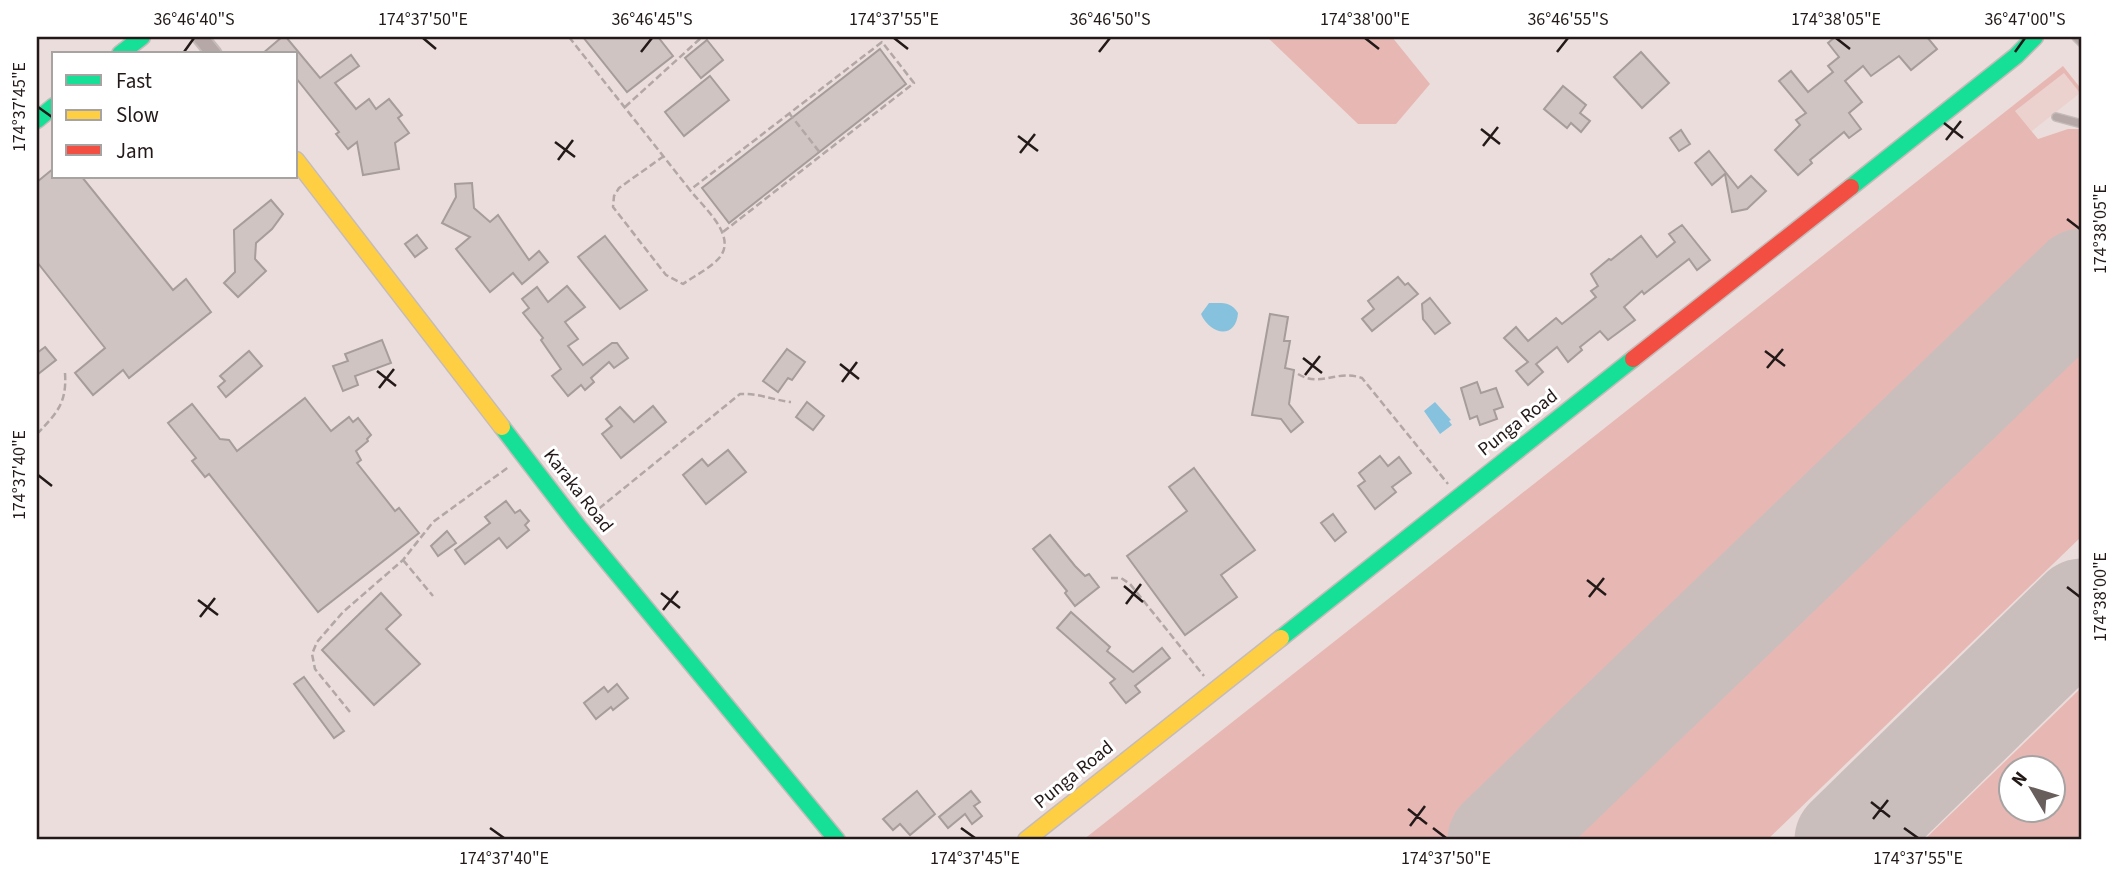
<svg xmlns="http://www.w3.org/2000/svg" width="2119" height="877" font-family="'Source Sans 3',sans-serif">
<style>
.built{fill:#ecd2cf}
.green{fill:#e7b8b3;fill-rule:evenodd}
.water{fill:#86c2dd}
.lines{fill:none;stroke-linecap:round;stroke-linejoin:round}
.runway{stroke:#cabebc;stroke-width:105}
.building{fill:#d0c4c3;stroke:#a69c9a;stroke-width:2}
.lane-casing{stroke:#c5bbba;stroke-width:10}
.street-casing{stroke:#c5bbba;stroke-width:18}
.fast-casing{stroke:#c5bbba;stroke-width:19}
.slow-casing{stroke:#c5bbba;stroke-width:19}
.jam-casing{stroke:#c5bbba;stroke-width:19}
.path{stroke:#b2a7a5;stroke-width:2.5;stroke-dasharray:7 3.5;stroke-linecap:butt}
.lane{stroke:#b5a8a6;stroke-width:7}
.street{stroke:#b5a8a6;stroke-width:14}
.fast{stroke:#16e098;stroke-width:16}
.slow{stroke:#ffcf43;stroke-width:16}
.jam{stroke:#f24e42;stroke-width:16}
.ticks{fill:none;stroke:#221918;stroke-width:2.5}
.labels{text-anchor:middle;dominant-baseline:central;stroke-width:6;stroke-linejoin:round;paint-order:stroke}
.street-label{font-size:19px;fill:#221918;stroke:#fff}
.neatline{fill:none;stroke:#221918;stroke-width:2.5}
.ticks-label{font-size:18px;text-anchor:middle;fill:#221918}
</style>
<rect width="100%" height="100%" fill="#ebdddb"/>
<polygon class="built" points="2064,72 2080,93 1998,158 1981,137"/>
<g class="green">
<polygon points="1267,37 1392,37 1430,84 1396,124 1358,124"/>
<polygon points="2063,66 2082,90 2082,100 2080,93 2064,73 2015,111 2038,139 2068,129 2082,129 2082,536 1767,840 1083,840"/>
<path d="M2082 687V840H1924ZM2052 768V810H2010V768Z"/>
</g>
<g class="water">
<path d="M1209 303C1222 303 1231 301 1238 313 1236 340 1210 335 1201 314Z"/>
<polygon points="1435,402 1451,420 1449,421 1452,425 1440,434 1424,411"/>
</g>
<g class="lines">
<g class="runway">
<polyline points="1500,840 2082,281"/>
<polyline points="1847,840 2082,611"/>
</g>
</g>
<g class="building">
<polygon points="282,37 286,37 320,78 351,55 359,66 335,83 356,109 369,99 376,109 389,99 402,115 398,118 409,133 395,143 399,169 363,175 357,142 348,149 336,134 339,132 296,78 296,54 262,54"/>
<polygon points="583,37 658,37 673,56 627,92"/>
<polygon points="1835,37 1927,37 1937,49 1911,70 1899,56 1871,76 1863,66 1845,81 1862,102 1849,113 1861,129 1849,138 1844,132 1810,160 1812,163 1798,175 1775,150 1800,125 1796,120 1806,113 1779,81 1791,71 1808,92 1833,72 1828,66 1839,57 1828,43"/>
<polygon points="707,40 723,60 701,78 685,58"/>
<polygon points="880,49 906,84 729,223 702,188"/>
<polygon points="1641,52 1669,83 1642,108 1614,77"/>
<polygon points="710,76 729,100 684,136 665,112"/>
<polygon points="1563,86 1586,105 1580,113 1590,121 1581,132 1571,123 1567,128 1544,109"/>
<polygon points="1681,130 1690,144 1679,151 1670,138"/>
<polygon points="1709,151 1738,188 1751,176 1766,191 1747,209 1732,212 1725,174 1712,185 1695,163"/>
<polygon points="54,168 54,177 82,177 173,290 186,279 211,312 129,378 123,370 93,395 75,373 105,348 37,262 37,182"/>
<polygon points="472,183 474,208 490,222 498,215 529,260 539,251 548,262 522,284 513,273 490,292 456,249 470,237 442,223 456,197 455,184"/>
<polygon points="271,200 283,214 272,229 256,243 255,259 266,271 238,297 224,283 235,272 234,230"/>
<polygon points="1682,225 1710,260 1697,270 1689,259 1644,294 1642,291 1624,307 1635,320 1608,340 1600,331 1580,347 1582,350 1568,362 1557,347 1536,364 1543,372 1528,385 1516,371 1528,362 1504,338 1516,327 1528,341 1556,318 1562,324 1596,297 1591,291 1598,286 1591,274 1609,259 1611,260 1641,236 1657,257 1675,242 1669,234"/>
<polygon points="417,235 427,248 415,257 405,244"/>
<polygon points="605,236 647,290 620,309 578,257"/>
<polygon points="1398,277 1405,285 1408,283 1418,294 1372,331 1362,319 1374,309 1368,301"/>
<polygon points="567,286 585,307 565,322 578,339 568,346 583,365 612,343 617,343 628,358 614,368 609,362 591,378 594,382 585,390 581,385 568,396 552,376 561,369 541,340 543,338 523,313 529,308 522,299 537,287 548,302"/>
<polygon points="1430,298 1450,323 1435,334 1423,319 1422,304"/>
<polygon points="1270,314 1288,317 1284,341 1290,341 1285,368 1294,370 1289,404 1303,422 1291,432 1281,419 1252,415"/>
<polygon points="382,340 391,363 355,376 358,385 343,391 333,366 348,361 345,354"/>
<polygon points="45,347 56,360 37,375 37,353"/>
<polygon points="787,349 805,362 792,380 788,378 778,392 763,381"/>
<polygon points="249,351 262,366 226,397 218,387 225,381 220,376"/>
<polygon points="1477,382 1481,393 1496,388 1503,407 1494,410 1497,419 1480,425 1477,416 1470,419 1461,388"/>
<polygon points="305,398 331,431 349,417 353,422 358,418 371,435 367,439 368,441 356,451 361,460 357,463 395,511 399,508 419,533 318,612 209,474 205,477 192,461 196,458 168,423 192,404 220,439 229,440 237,451"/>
<polygon points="807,402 824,416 813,430 796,417"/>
<polygon points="653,406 666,422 621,458 602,434 612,426 606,419 620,407 634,422"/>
<polygon points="728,450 746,472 706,504 683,475 702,459 708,466"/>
<polygon points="1380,456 1388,466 1399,457 1411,473 1392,487 1396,492 1375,509 1358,486 1365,481 1359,473"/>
<polygon points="1194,468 1255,550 1221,575 1237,597 1185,635 1127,556 1187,511 1169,487"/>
<polygon points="506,501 515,513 520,510 529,521 525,525 529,530 507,548 499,538 465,564 455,550 490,523 485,517"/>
<polygon points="1333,514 1346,532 1335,541 1321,523"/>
<polygon points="447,531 456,543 438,556 431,546"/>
<polygon points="1050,535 1075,566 1085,576 1089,574 1099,587 1075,606 1065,593 1067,591 1033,549"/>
<polygon points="381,593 401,615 386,629 420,664 374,705 322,650"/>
<polygon points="1071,612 1110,647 1107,651 1133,672 1162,648 1170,658 1135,686 1140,692 1126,703 1110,683 1115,679 1057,628"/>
<polygon points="304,677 344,731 334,738 294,684"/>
<polygon points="617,684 628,698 613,710 611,707 596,719 584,703 604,687 608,692"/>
<polygon points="917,791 935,814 910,835 900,824 893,830 883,819"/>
<polygon points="971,791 980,802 974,806 982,816 972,824 965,814 948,828 939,817"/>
</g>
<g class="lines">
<g class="lane-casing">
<g id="lane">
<polyline points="2076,37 2082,43"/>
<polyline points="2056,117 2082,124"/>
</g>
</g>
<g class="street-casing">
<polyline id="street" points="200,37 214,54"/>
</g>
<g class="fast-casing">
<g id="fast">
<polyline points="120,54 142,37"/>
<polyline points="37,120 54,106"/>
<polyline points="1851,187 2016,56 2035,37"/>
<polyline points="502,427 578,526 837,840"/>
<polyline points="1281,638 1633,359"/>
</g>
</g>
<g class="slow-casing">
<g id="slow">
<polyline points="296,160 502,427"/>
<polyline points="1026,840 1281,638"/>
</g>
</g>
<g class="jam-casing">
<polyline id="jam" points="1633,359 1851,187"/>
</g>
<g class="path">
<polyline points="569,37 690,190 882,42 914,83 723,232"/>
<polyline points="625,107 702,37"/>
<polyline points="789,113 821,154"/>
<path d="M664 156 619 188 614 196 613 207 666 275 683 284C694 276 711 268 720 257 737 235 703 207 690 190"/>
<path d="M1298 374C1321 388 1336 369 1362 378L1448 484"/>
<path d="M37 434C57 413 67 403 65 373"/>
<path d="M591 515 740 394C758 393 773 400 791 402"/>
<polyline points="403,560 433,596"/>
<polyline points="1111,578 1121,578 1130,584 1204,676"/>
<polyline points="350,712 315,669 312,654 317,642 343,612 403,560 433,522 510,466"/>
</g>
<use href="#lane" class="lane"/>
<use href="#street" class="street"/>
<use href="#fast" class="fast"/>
<use href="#slow" class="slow"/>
<use href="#jam" class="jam"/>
</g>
<path class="ticks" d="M423 38 436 49M894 38 908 49M1365 38 1379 49M1836 38 1850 49M184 52 194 38M641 52 652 38M1099 52 1110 38M1557 52 1568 38M2015 52 2025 38M38 107 52 117M1944 123 1963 138M1481 129 1500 144M1018 136 1038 151M1946 140 1961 121M555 142 575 157M1483 146 1498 127M1020 153 1035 134M558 160 573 140M2067 219 2080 229M1765 351 1785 366M1303 358 1322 373M840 364 859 379M1767 368 1783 349M377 371 396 386M1305 375 1320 356M842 382 857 362M379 388 394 369M38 475 52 486M1587 580 1606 595M1124 586 1143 602M2067 587 2080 597M661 593 680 608M1589 597 1604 578M198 600 218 615M1126 604 1141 584M663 610 678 591M200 617 215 598M1871 802 1890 817M1408 809 1427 824M1873 819 1888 800M1410 826 1425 806M490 828 504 838M961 828 975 838M1433 828 1446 838M1904 828 1918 838"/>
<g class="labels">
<g class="street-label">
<text transform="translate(1518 423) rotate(-38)">Punga Road</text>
<text transform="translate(578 491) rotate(52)">Karaka Road</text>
<text transform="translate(1074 775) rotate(-39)">Punga Road</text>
</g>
</g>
<rect width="2119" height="877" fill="none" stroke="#ffffff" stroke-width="77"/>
<rect x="52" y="52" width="245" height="126" fill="#ffffff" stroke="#a7a3a3" stroke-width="2"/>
<rect x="66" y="75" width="35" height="10" fill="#16e098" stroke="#a7a3a3" stroke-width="2"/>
<text x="116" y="88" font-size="21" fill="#221918">Fast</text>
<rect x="66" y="110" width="35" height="10" fill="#ffcf43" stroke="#a7a3a3" stroke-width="2"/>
<text x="116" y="122" font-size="21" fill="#221918">Slow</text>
<rect x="66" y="145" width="35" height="10" fill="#f24e42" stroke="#a7a3a3" stroke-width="2"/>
<text x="116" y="158" font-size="21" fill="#221918">Jam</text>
<g transform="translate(2032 789) rotate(308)"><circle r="33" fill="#ffffff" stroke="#a7a3a3" stroke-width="2"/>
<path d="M0-5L12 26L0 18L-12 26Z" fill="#685e5c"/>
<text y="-10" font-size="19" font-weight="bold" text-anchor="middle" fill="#221918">N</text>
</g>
<rect x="38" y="38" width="2042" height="800" class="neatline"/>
<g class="ticks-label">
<text x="194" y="25">36°46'40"S</text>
<text x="423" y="25">174°37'50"E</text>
<text x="652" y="25">36°46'45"S</text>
<text x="894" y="25">174°37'55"E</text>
<text x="1110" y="25">36°46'50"S</text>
<text x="1365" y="25">174°38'00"E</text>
<text x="1568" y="25">36°46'55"S</text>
<text x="1836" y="25">174°38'05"E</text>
<text x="2025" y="25">36°47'00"S</text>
<text transform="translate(19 107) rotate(-90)" y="6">174°37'45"E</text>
<text transform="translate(2100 229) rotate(-90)" y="6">174°38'05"E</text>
<text transform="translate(19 475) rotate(-90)" y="6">174°37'40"E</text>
<text transform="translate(2100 597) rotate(-90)" y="6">174°38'00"E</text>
<text x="504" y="864">174°37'40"E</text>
<text x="975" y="864">174°37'45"E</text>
<text x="1446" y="864">174°37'50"E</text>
<text x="1918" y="864">174°37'55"E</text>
</g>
</svg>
